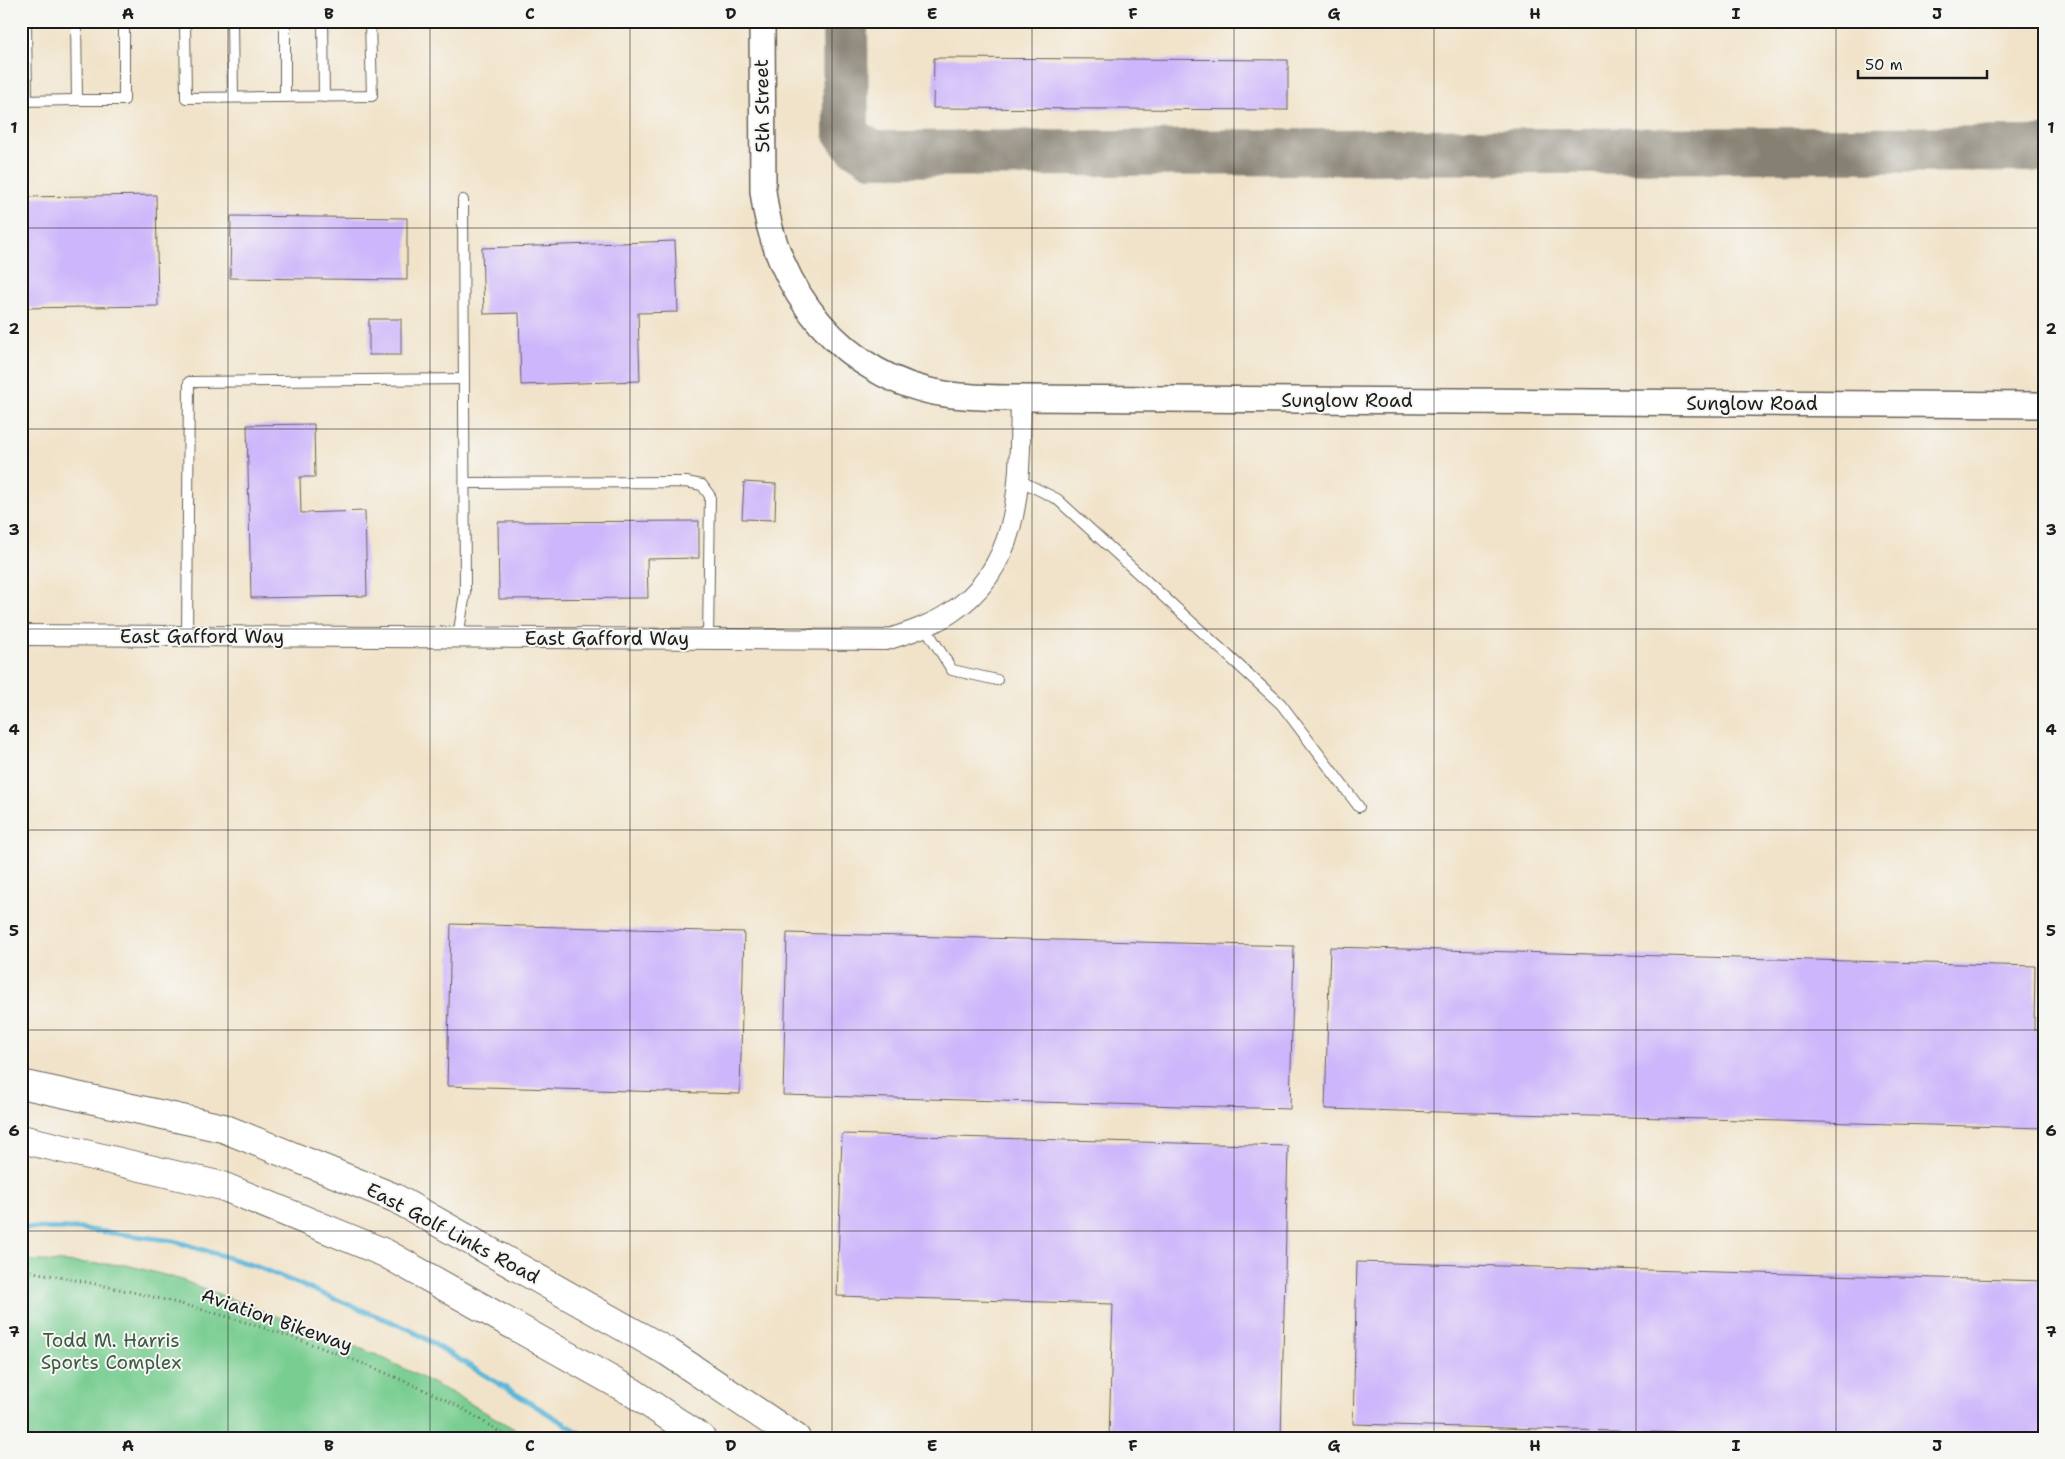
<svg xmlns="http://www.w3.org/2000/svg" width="2065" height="1459" font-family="'Shantell Sans',sans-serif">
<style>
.park{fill:#78cd91;stroke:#4a7456}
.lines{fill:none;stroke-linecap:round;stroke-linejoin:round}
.stream{stroke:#5cb6d9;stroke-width:5}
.taxiway{stroke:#868072;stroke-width:46}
.building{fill:#cdb6fb}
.service-casing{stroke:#676259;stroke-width:12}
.minor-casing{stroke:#676259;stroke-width:22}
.tertiary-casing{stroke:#676259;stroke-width:28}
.primary-casing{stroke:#676259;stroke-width:30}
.path{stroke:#676259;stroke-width:3;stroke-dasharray:1 4;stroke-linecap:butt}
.service{stroke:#fff;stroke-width:10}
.minor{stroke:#fff;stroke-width:20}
.tertiary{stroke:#fff;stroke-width:25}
.primary{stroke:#fff;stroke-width:28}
.grid{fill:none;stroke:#1c1c1c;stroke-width:1;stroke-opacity:0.55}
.labels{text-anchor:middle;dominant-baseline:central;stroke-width:4;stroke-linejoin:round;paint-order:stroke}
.street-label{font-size:19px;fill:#1c1c1c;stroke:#f6f6f2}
.park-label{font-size:19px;fill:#3c5a45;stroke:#f6f6f2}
.neatline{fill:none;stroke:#1c1c1c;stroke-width:2}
.grid-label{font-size:16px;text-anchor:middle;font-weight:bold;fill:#1c1c1c}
</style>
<rect width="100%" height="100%" fill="#f6f6f2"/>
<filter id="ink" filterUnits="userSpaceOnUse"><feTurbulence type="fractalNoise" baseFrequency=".02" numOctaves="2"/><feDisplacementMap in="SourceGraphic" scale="10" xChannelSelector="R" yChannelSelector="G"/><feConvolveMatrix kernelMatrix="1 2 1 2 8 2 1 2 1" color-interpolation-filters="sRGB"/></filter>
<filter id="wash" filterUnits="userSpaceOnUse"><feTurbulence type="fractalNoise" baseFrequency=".0096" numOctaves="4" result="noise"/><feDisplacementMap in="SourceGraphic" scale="20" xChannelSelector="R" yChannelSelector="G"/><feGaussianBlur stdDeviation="1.12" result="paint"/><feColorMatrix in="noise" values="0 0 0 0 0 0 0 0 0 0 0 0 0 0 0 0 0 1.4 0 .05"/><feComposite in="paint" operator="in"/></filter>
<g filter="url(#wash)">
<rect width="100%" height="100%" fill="#f1e3c9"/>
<polygon class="park" points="21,1260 127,1265 179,1279 377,1355 452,1393 530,1438 21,1438"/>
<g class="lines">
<polyline class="stream" points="21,1228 82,1229 174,1241 255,1266 411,1330 588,1438"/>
<polyline class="taxiway" points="845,21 846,132 854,142 872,154 2044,149"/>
</g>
<g id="blocks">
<g class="building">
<polygon points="934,58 1288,60 1288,110 933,108"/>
<polygon points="156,195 158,306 21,308 21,197"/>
<polygon points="231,216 407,218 407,280 230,278"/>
<polygon points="675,241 678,312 638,313 640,381 521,385 519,313 484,314 482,248"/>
<rect x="369" y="319" width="32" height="36"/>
<polygon points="314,424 315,477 300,477 301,513 365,511 367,596 251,598 247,425"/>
<polygon points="744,482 776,484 775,520 742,519"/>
<polygon points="699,521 699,558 647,559 648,598 499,599 498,522"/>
<polygon points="451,924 744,932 740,1094 447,1086"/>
<polygon points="787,933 1294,946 1290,1109 783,1095"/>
<polygon points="1330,947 2035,966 2034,1030 2044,1030 2044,1128 1325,1109"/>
<polygon points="842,1134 1288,1146 1281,1438 1109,1438 1113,1304 837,1296"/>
<polygon points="1357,1262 2044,1281 2044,1438 1872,1438 1353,1424"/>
</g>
</g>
</g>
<g filter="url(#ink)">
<use href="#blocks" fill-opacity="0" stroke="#676259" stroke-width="1"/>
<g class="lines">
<g class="service-casing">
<g id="service">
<polyline points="26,21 27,101"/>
<polyline points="76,21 77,100 124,100 124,21"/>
<polyline points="185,21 186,98 372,96 370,21"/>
<polyline points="232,21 233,97"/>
<polyline points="285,21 285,97"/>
<polyline points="323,21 324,97"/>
<polyline points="21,101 77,100"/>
<polyline points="1019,480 1057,499 1281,704 1359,807"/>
<polyline points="465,483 686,482 702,485 710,496 708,639"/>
<polyline points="925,627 952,670 997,680"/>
<polyline points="187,636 189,382 464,379"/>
<polyline points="458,637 465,593 463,200"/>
</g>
</g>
<g class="minor-casing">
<path id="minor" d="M21 635 886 640C908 633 930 626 950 613 1025 565 1019 476 1021 398"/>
</g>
<g class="tertiary-casing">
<path id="tertiary" d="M762 21 763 191C774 289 844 379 945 394 970 398 996 398 1021 398L2044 405"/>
</g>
<g class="primary-casing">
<g id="primary">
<polyline points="21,1084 223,1128 395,1198 668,1352 796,1438"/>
<polyline points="21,1139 222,1186 385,1253 632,1392 701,1438"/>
</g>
</g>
<path class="path" d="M21 1270C174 1296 314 1336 454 1404 473 1414 491 1427 509 1438"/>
<use href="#service" class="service"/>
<use href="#minor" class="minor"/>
<use href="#tertiary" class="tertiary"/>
<use href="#primary" class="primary"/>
</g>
</g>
<path class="grid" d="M228 21V1438M430 21V1438M630 21V1438M832 21V1438M1032 21V1438M1234 21V1438M1434 21V1438M1636 21V1438M1836 21V1438M21 228H2044M21 429H2044M21 629H2044M21 830H2044M21 1030H2044M21 1231H2044"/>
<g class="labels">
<g class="street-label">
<text transform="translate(762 106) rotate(-91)">5th Street</text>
<text x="1347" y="400">Sunglow Road</text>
<text x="1752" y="403">Sunglow Road</text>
<text x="202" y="636">East Gafford Way</text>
<text x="607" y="638">East Gafford Way</text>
<text transform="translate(453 1233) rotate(28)">East Golf Links Road</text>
<text transform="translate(277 1320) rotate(19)">Aviation Bikeway</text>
</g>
<g class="park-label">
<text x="111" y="1340">Todd M. Harris<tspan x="111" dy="22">Sports Complex</tspan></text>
</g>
</g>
<rect width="2065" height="1459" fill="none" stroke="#f6f6f2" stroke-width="55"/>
<path d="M1858 70v8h129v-8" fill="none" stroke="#1c1c1c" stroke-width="2.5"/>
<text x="1865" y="70" font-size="15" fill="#1c1c1c" stroke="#f6f6f2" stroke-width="4" paint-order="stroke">50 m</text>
<rect x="28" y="28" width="2010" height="1404" class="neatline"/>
<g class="grid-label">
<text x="128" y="19">A</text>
<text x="329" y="19">B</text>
<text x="530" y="19">C</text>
<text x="731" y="19">D</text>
<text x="932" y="19">E</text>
<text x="1133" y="19">F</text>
<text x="1334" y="19">G</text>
<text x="1535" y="19">H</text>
<text x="1736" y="19">I</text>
<text x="1937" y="19">J</text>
<text x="14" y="133">1</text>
<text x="2051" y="133">1</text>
<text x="14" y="334">2</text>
<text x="2051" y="334">2</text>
<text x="14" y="535">3</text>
<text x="2051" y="535">3</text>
<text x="14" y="735">4</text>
<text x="2051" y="735">4</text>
<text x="14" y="936">5</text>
<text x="2051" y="936">5</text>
<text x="14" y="1136">6</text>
<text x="2051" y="1136">6</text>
<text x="14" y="1337">7</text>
<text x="2051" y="1337">7</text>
<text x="128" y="1451">A</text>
<text x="329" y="1451">B</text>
<text x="530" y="1451">C</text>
<text x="731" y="1451">D</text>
<text x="932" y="1451">E</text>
<text x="1133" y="1451">F</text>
<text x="1334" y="1451">G</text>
<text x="1535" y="1451">H</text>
<text x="1736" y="1451">I</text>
<text x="1937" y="1451">J</text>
</g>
</svg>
